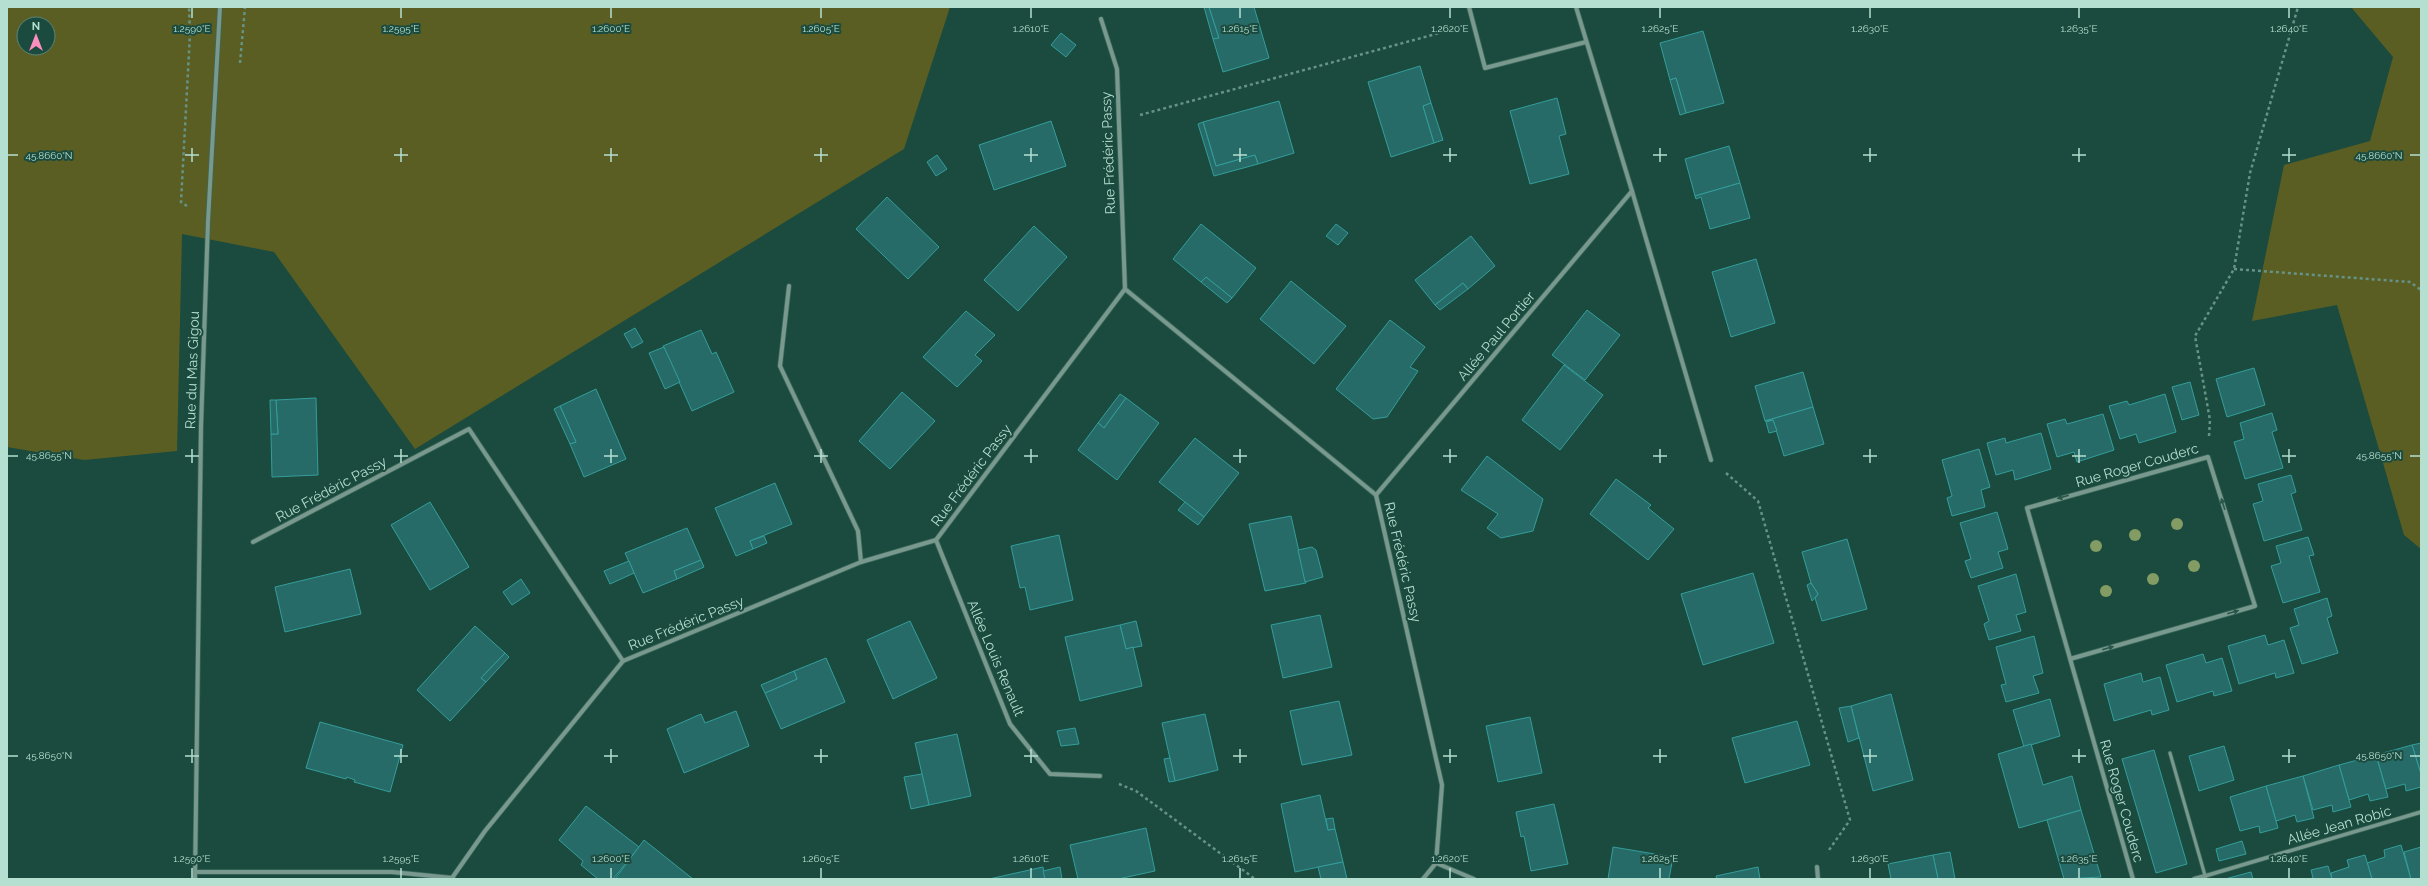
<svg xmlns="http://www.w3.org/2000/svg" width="2428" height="886" font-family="Raleway,sans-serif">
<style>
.green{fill:#5a5e23;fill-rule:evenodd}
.building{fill:#276b69;stroke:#339e9b}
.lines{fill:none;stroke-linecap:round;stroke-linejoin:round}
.service-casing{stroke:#3a695b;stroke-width:4.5}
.pedestrian-casing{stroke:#3a695b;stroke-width:5}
.minor-casing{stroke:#3a695b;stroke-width:5.5}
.path{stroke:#669385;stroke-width:2.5;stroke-dasharray:3 3;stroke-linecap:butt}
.service{stroke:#79988e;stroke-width:3}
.pedestrian{stroke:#79988e;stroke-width:3.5}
.minor{stroke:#79988e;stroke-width:4}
.tree{fill:#829c64}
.oneway{fill:#29574a}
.ticks{fill:none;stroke:#b5dfd1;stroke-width:1.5}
.labels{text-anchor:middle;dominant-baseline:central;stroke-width:4;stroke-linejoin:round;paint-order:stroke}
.street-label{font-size:14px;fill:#b5dfd1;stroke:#1b4b3e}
.ticks-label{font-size:10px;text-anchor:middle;fill:#b5dfd1;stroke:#1b4b3e;stroke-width:4;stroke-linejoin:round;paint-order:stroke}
</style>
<rect width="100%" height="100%" fill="#1b4b3e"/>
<g class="green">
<path d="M7 7H950L904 149 415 449 274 252 182 234 177 451 84 460 7 447ZM24 24H48V48H24Z"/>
<polygon points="2351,7 2421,7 2421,549 2404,535 2337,305 2252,321 2284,165 2370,141 2393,57"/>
</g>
<g class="building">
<polygon points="1204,7 1209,7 1219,38 1213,39"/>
<polygon points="1209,7 1254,7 1269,58 1223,72 1213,39 1219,38"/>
<polygon points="1703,31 1724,103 1686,113 1676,78 1670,80 1660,43"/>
<polygon points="1061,33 1076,45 1066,57 1051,45"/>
<polygon points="1420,66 1431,103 1423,106 1434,143 1391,157 1368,82"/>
<polygon points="1676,78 1686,113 1680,115 1670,80"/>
<polygon points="1557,98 1566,134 1559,136 1569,174 1530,184 1510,111"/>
<polygon points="1279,101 1294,153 1258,164 1255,155 1216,166 1203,122"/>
<polygon points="1431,103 1443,140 1434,143 1423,106"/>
<polygon points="1051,121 1066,166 994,190 979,145"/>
<polygon points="1203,122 1216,166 1255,155 1258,164 1214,176 1198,124"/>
<polygon points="1729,146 1740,183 1695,196 1685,159"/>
<polygon points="937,155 947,169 936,176 927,162"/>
<polygon points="1740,183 1750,218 1710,229 1701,197 1696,199 1695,196"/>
<polygon points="887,197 939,247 908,279 856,229"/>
<polygon points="1201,224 1256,268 1232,298 1206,277 1201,282 1173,259"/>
<polygon points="1336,224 1348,233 1338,245 1326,236"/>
<polygon points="1034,226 1067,257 1018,311 984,280"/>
<polygon points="1471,236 1495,266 1468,289 1463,283 1435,305 1415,280"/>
<polygon points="1756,259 1775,323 1731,337 1712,272"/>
<polygon points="1206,277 1232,298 1227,303 1201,282"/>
<polygon points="1291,281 1346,326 1314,364 1260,319"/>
<polygon points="1463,283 1468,289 1440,310 1435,305"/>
<polygon points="1587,310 1620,335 1585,380 1552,355"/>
<polygon points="966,311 995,335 975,355 982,361 957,387 923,357"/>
<polygon points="1390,320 1425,347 1410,367 1418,371 1387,417 1373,419 1336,389"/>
<polygon points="635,328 643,342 632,348 624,334"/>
<polygon points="701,330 712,354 716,352 734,392 692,411 663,346"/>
<polygon points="664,347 680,382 665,389 649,353"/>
<polygon points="1564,365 1603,395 1560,450 1522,420"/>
<polygon points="2254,368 2265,405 2227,417 2216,379"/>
<polygon points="1803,372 1813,407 1765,421 1755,386"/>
<polygon points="2190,382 2199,415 2182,420 2172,387"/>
<polygon points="596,389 626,459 584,477 570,444 576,442 560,406"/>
<polygon points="902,392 935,421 890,469 859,441"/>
<polygon points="1120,394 1126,398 1104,428 1098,423"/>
<polygon points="2165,394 2176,432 2139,443 2136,434 2120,439 2109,406 2127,401 2129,405"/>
<polygon points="316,398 318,475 272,477 271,434 278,434 276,400"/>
<polygon points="1126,398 1159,423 1117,480 1078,450 1098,423 1104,428"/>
<polygon points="270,400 276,400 278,434 271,434"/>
<polygon points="560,406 576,442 570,444 554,409"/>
<polygon points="1813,407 1824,444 1784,456 1773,420 1765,421"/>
<polygon points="2272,413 2277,430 2272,432 2283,468 2245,479 2234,442 2244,439 2240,423"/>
<polygon points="2103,414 2114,450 2077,462 2074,452 2057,457 2047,424 2065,419 2067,424"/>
<polygon points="1773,420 1777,431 1769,433 1766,422"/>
<polygon points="2041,433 2051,469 2015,480 2013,470 1996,475 1987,443 2005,438 2006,443"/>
<polygon points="1195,438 1239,473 1204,517 1159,482"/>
<polygon points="1979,449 1990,487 1981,490 1985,507 1952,516 1947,498 1952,496 1942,460"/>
<polygon points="1487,456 1543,499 1533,531 1501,538 1487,528 1498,514 1461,490"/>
<polygon points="2291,475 2296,492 2291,494 2302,530 2264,541 2253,504 2263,501 2258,484"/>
<polygon points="1616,479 1651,505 1648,508 1674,529 1648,560 1590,514"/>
<polygon points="775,483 792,524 750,541 753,549 736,556 715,508"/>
<polygon points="430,502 469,567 430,590 391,525"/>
<polygon points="1185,502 1204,517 1198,525 1178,510"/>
<polygon points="1997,512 2008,549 1998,552 2003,568 1971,578 1965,561 1971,559 1960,523"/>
<polygon points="1291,516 1306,583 1265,591 1249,524"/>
<polygon points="687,528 701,560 674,571 677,579 643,593 625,553"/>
<polygon points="1059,535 1073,600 1030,610 1025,587 1020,588 1011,546"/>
<polygon points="764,536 767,543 753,549 750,541"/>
<polygon points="2308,537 2314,555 2309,556 2320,592 2283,603 2271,566 2281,563 2276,546"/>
<polygon points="1847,539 1867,609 1822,621 1815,598 1818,594 1811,583 1802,552"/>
<polygon points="1312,547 1316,550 1323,577 1305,582 1298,550"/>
<polygon points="701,560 704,567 677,579 674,571"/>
<polygon points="629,561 634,573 610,584 604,571"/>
<polygon points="350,569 361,614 285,632 275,587"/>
<polygon points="1753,573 1774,643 1703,665 1681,594"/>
<polygon points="2016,574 2026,612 2016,615 2021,631 1989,640 1984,624 1989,621 1978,586"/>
<polygon points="521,579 530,593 512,605 503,592"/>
<polygon points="1811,583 1818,594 1812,601 1807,585"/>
<polygon points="2327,598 2332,616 2327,618 2338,653 2302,664 2290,628 2299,625 2294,609"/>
<polygon points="1320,615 1332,667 1283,678 1271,625"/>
<polygon points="910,621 937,678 893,699 867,640"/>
<polygon points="1136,621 1142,646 1126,649 1120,625"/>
<polygon points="1120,625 1126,649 1133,647 1142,686 1080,701 1065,637"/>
<polygon points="475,626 505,653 481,678 486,682 450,721 417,690"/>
<polygon points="2265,635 2268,645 2284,640 2294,673 2276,678 2275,673 2239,684 2228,646"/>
<polygon points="2034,636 2043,673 2033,676 2039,693 2006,702 2001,685 2006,684 1996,647"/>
<polygon points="505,653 509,657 486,682 481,678"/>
<polygon points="2203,654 2206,663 2222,658 2232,691 2214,696 2213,691 2177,702 2166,665"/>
<polygon points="826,658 845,702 781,729 765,693 797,679 794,671"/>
<polygon points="794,671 797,679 765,693 761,685"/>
<polygon points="2141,673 2143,682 2160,677 2169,710 2152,715 2151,710 2114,721 2104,684"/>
<polygon points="1891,694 1913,780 1873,791 1851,706"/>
<polygon points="2050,699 2060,736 2024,747 2013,710"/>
<polygon points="1339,701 1352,755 1302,765 1290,711"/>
<polygon points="1851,706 1859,738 1848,742 1839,708"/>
<polygon points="736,711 749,746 684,773 667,729 701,714 705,723"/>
<polygon points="1205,714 1218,770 1175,781 1162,723"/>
<polygon points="1530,717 1542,773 1498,782 1486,726"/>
<polygon points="1797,721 1810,765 1745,783 1732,738"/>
<polygon points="320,722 403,745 390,792 354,782 355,780 347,777 346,779 306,768"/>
<polygon points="1075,728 1079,744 1061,746 1057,731"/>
<polygon points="957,734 971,796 929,805 915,743"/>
<polygon points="2421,743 2421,774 2412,745"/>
<polygon points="2031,744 2043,785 2072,776 2081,810 2019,828 1998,754"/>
<polygon points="2412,745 2421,774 2421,787 2406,791 2405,784 2386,789 2376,755"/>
<polygon points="2224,746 2234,780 2199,791 2189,756"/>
<polygon points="2154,750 2187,864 2156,873 2122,759"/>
<polygon points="2376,755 2388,797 2370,801 2368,794 2349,800 2339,765"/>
<polygon points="1170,758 1175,781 1169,782 1164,759"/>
<polygon points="2339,765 2351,807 2333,812 2332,805 2313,810 2303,776"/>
<polygon points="922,774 929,805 911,809 904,777"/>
<polygon points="2303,776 2314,818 2297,822 2295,815 2276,821 2266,786"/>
<polygon points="2266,786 2278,828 2260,833 2259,826 2240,831 2230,797"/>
<polygon points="1320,795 1328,830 1335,829 1343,862 1295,872 1281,804"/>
<polygon points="1554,804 1568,864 1531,871 1524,836 1521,837 1516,812"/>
<polygon points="586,806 639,847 613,879 598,879 581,865 583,861 559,840"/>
<polygon points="2081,810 2101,877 2064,879 2047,820"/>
<polygon points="1333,818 1335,829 1328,830 1326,819"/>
<polygon points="1146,828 1155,871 1118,879 1078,879 1070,845"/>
<polygon points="644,840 693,879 615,879"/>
<polygon points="2242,841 2246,854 2219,861 2216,849"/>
<polygon points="2401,845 2411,879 2372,879 2367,863 2385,857 2384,850"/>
<polygon points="1613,847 1673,857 1669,879 1608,879"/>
<polygon points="2421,847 2421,879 2411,879 2404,852"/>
<polygon points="1950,852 1955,879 1938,879 1933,855"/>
<polygon points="1933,855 1938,879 1891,879 1888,864"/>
<polygon points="2365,855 2372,879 2332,879 2331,873 2349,867 2347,860"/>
<polygon points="1343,862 1347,879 1321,879 1318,867"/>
<polygon points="2328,866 2332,879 2308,879 2313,878 2311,870"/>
<polygon points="1043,867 1045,879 989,879"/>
<polygon points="1060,867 1062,879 1045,879 1043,871"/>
<polygon points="1758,867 1760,879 1717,879 1716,876"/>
<polygon points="2251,872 2253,879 2225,879"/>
</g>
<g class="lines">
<g class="service-casing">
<polyline id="service" points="2170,753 2206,879"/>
</g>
<g class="pedestrian-casing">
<polyline id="pedestrian" points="2205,876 2421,812"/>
</g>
<g class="minor-casing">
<g id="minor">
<polyline points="1469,7 1485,68 1586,42"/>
<polyline points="1576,7 1632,191"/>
<polyline points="1101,19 1117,69 1125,289"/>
<polyline points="789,286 780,366 858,531 861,562"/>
<polyline points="1376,495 1632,191 1711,460"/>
<polyline points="936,540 1010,724 1050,774 1100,776"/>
<polyline points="253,542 469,429 623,661"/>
<polyline points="2070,659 2255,606 2208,457 2027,508 2133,879"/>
<polyline points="1436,863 1474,879"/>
<polyline points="1817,867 1818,879"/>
<polyline points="196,872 392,872 453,878"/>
<polyline points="452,878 485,831 623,661 861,562 936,540 1125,289 1376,495 1442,785 1436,863 1423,879"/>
<polyline points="195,879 201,426 208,221 220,7"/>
<polyline points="2194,879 2205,876"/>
</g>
</g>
<g class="path">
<polyline points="240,63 245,7"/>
<polyline points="1140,115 1454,29"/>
<polyline points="187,206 181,202 190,34 189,7"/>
<polyline points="2234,269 2410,282 2421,290"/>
<polyline points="2209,436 2210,420 2195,336 2234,269 2250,173 2298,7"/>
<polyline points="1726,473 1758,501 1850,820 1829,850"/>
<polyline points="1119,784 1136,791 1255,879"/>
</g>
<use href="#service" class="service"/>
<use href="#pedestrian" class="pedestrian"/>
<use href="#minor" class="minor"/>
</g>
<g class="tree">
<circle cx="2177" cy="524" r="6"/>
<circle cx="2135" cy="535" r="6"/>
<circle cx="2096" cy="546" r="6"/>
<circle cx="2194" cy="566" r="6"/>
<circle cx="2153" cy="579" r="6"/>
<circle cx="2106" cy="591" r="6"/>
</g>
<defs><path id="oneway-solid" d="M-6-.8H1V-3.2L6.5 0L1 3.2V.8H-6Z"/></defs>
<g class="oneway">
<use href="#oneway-solid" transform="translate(2063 497) rotate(164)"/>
<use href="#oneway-solid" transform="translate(2223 504) rotate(-108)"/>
<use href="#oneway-solid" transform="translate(2233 612) rotate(-16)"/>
<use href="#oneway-solid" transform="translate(2108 648) rotate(-16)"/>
</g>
<path class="ticks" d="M192 8V18M401 8V18M611 8V18M821 8V18M1031 8V18M1240 8V18M1450 8V18M1660 8V18M1870 8V18M2079 8V18M2289 8V18M192 148V162M401 148V162M611 148V162M821 148V162M1031 148V162M1240 148V162M1450 148V162M1660 148V162M1870 148V162M2079 148V162M2289 148V162M8 155H18M185 155H199M394 155H408M604 155H618M814 155H828M1024 155H1038M1233 155H1247M1443 155H1457M1653 155H1667M1863 155H1877M2072 155H2086M2282 155H2296M2410 155H2420M192 449V463M401 449V463M611 449V463M821 449V463M1031 449V463M1240 449V463M1450 449V463M1660 449V463M1870 449V463M2079 449V463M2289 449V463M8 456H18M185 456H199M394 456H408M604 456H618M814 456H828M1024 456H1038M1233 456H1247M1443 456H1457M1653 456H1667M1863 456H1877M2072 456H2086M2282 456H2296M2410 456H2420M192 749V763M401 749V763M611 749V763M821 749V763M1031 749V763M1240 749V763M1450 749V763M1660 749V763M1870 749V763M2079 749V763M2289 749V763M8 756H18M185 756H199M394 756H408M604 756H618M814 756H828M1024 756H1038M1233 756H1247M1443 756H1457M1653 756H1667M1863 756H1877M2072 756H2086M2282 756H2296M2410 756H2420M192 868V878M401 868V878M611 868V878M821 868V878M1031 868V878M1240 868V878M1450 868V878M1660 868V878M1870 868V878M2079 868V878M2289 868V878"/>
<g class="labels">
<g class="street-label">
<text transform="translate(1108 153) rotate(-92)">Rue Frédéric Passy</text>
<text transform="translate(1496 336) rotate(-50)">Allée Paul Portier</text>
<text transform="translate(192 370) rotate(-88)">Rue du Mas Gigou</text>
<text transform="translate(2137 465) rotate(-16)">Rue Roger Couderc</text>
<text transform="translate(971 475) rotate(-53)">Rue Frédéric Passy</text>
<text transform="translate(331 489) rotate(-28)">Rue Frédéric Passy</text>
<text transform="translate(1403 562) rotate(77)">Rue Frédéric Passy</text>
<text transform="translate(686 623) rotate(-22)">Rue Frédéric Passy</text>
<text transform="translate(996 658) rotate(67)">Allée Louis Renault</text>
<text transform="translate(2122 801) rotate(74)">Rue Roger Couderc</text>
<text transform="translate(2339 825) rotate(-16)">Allée Jean Robic</text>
</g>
</g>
<g class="ticks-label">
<text x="192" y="32">1.2590°E</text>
<text x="401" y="32">1.2595°E</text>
<text x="611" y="32">1.2600°E</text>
<text x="821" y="32">1.2605°E</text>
<text x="1031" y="32">1.2610°E</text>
<text x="1240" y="32">1.2615°E</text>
<text x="1450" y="32">1.2620°E</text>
<text x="1660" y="32">1.2625°E</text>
<text x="1870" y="32">1.2630°E</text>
<text x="2079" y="32">1.2635°E</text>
<text x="2289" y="32">1.2640°E</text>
<text x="49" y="159">45.8660°N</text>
<text x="2379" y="159">45.8660°N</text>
<text x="49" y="459">45.8655°N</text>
<text x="2379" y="459">45.8655°N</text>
<text x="49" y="759">45.8650°N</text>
<text x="2379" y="759">45.8650°N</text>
<text x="192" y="862">1.2590°E</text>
<text x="401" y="862">1.2595°E</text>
<text x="611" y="862">1.2600°E</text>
<text x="821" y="862">1.2605°E</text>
<text x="1031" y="862">1.2610°E</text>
<text x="1240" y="862">1.2615°E</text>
<text x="1450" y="862">1.2620°E</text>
<text x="1660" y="862">1.2625°E</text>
<text x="1870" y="862">1.2630°E</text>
<text x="2079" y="862">1.2635°E</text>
<text x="2289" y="862">1.2640°E</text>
</g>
<rect width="2428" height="886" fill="none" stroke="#b5dfd1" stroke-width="16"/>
<g transform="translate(36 36)"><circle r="19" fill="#1b4b3e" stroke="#598679"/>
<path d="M0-3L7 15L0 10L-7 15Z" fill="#fd8ec0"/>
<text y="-6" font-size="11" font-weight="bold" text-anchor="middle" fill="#b5dfd1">N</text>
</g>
</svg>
